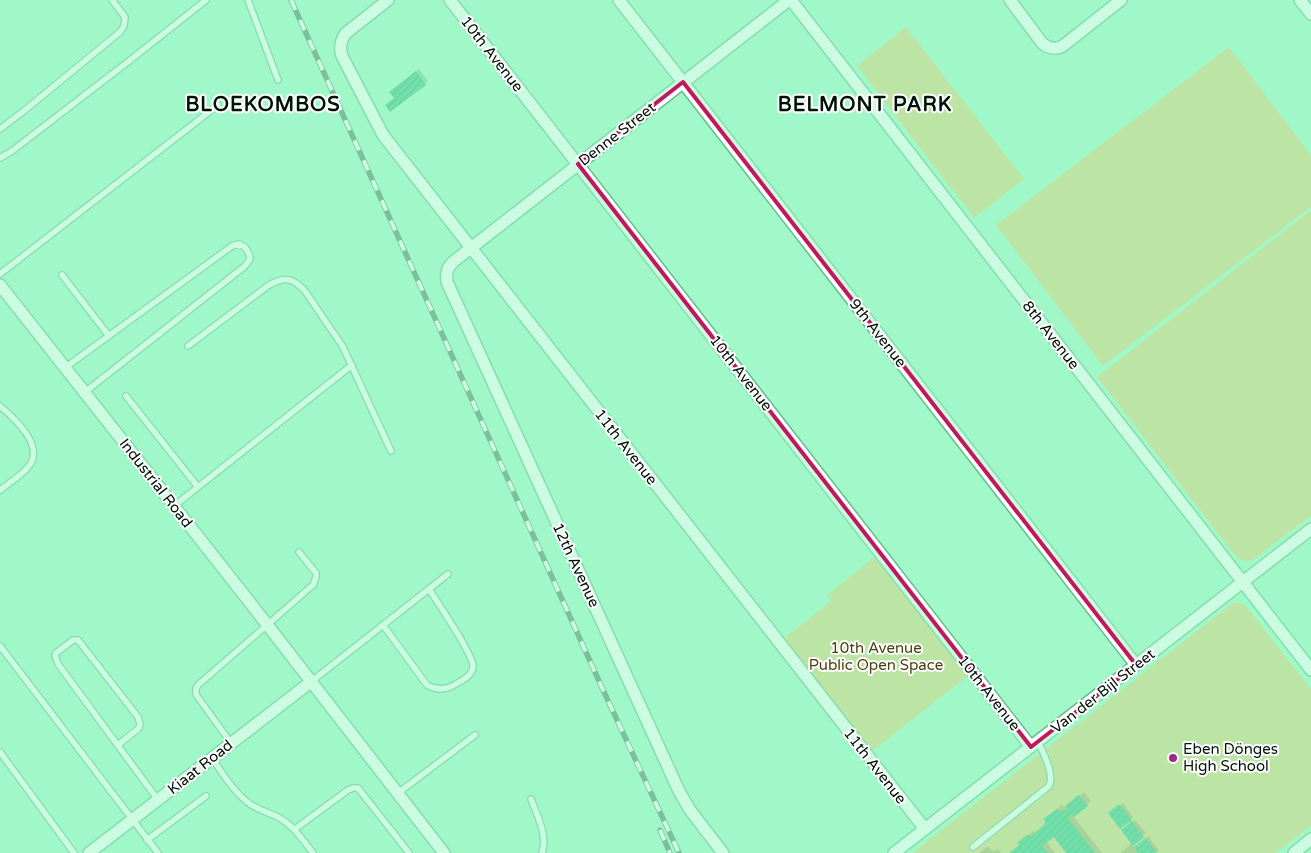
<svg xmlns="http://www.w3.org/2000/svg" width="1311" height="853" font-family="'Varela Round',sans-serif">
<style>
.park{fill:#decf7b}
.shadow{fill:#0003}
.building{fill:url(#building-hatch)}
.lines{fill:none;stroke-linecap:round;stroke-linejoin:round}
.service-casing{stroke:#65bb8e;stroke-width:8}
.minor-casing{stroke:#65bb8e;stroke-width:14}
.service{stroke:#fff;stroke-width:5.5}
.minor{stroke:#fff;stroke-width:11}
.rail-casing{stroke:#4d7f63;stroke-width:5.5}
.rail{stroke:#fff;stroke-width:4;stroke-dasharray:11;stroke-linecap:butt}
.marked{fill:none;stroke:#c2185b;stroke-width:4;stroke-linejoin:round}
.poi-dot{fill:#9e2882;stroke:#fff;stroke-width:2}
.labels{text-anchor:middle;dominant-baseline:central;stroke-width:4;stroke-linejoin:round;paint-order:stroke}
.street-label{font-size:15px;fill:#001105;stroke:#fff}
.park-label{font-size:15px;fill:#4a420c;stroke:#fff}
.poi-label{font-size:15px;fill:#001105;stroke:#fff;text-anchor:start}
.district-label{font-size:20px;font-weight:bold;letter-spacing:1px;fill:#001105;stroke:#fff}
</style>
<defs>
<pattern id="building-hatch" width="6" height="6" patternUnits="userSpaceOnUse" patternTransform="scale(1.25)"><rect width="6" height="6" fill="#38c083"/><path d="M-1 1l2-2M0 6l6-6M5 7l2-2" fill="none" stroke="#30a470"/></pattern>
</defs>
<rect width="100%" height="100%" fill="#a1f8c9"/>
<g class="park">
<polygon points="906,27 1024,179 974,218 857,66"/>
<polygon points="1229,47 1311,155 1311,207 1103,366 996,225"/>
<polygon points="1311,210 1311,516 1253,560 1245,561 1237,558 1097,377"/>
<polygon points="876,556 969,675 871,752 783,639 831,601 827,595"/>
<polygon points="1234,602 1245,605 1311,689 1311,826 1276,853 912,853"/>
</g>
<g class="shadow">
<polygon points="419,69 428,81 390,110 395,98 393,89"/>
<polygon points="1084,792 1091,801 1073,816 1102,853 1067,853 1054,835 1046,841 1055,853 1009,853 1020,845 1023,839 1033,831 1035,833 1046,825 1049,815 1062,805 1064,808"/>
<polygon points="1123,803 1133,817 1131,819 1112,811"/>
<polygon points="1135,820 1146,833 1132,845 1135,848 1148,836 1159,850 1156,853 1120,853 1132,843 1125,828"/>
<polygon points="988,846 993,852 998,849 1001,853 979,853"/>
</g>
<g class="building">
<polygon points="416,71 426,85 390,112 385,105 394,98 389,92"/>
<polygon points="1079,795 1088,806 1074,817 1072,815 1068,818 1095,853 1066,853 1054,837 1042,846 1048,853 1009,853 1019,845 1017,843 1028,834 1030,837 1044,825 1044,824 1046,822 1043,819 1057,809 1060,812 1062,810 1063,812 1067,809 1065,806"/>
<polygon points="1119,804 1132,820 1120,829 1108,813"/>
<polygon points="1132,821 1144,837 1133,846 1121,830"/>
<polygon points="1145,838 1157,853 1138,853 1134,847"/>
</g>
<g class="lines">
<g class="service-casing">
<g id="service">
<polyline points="248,0 278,80"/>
<polyline points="0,129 25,110 120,32 124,26 125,17 112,0"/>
<polyline points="0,158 12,151 129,61 206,0"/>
<polyline points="0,274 218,105"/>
<polyline points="62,275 109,336"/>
<path d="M188 346 269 285C285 276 293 278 305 291L343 347 391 451"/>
<path d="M66 367 232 246 239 244C246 246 249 252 250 259L245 266 85 392"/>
<polyline points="126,396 198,487"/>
<path d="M0 406C13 417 40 442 32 461 28 471 9 483 0 490"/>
<polyline points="174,506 352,365"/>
<path d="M383 625 427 685C437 691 446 690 456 684 463 680 473 675 473 666 473 654 437 602 429 589"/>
<polyline points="0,646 158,853"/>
<polyline points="312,681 448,574"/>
<path d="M231 743 197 696C195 692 195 689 198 685L313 585 316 577V573L299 552"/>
<polyline points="118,745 139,728 140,724 138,717 78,640 73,640 56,653 55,655 58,664 158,800"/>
<polyline points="0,752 74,853"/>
<path d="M212 758C222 773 232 789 246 801 255 809 267 812 278 817 294 826 302 839 313 853"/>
<polyline points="398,793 475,735"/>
<path d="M531 799C537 815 548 836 542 853"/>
<polyline points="295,829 348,790 353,788 358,788 409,853"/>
<polyline points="147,840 206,796"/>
<path d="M973 847 1049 786C1055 774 1043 753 1038 741"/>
</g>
</g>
<g class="minor-casing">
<g id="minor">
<path d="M388 0 346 33C341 40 339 47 342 56L383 135 925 829"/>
<polyline points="450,0 1031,747"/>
<polyline points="619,0 1136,665"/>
<polyline points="791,0 1311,670"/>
<path d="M1010 0 1042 43C1049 49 1057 50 1064 45L1121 0"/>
<polyline points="1300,0 1311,14"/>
<polyline points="0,285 248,600 444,853"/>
<polyline points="89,853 312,681"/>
<path d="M723 853 690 810 679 791 447 282C446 273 447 268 453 262L789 0"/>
<polyline points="894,853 1311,529"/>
<polyline points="1294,853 1311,839"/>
</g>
</g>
<use href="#service" class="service"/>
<use href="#minor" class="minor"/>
<g class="rail-casing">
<g id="rail">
<polyline points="291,0 604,692 679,853"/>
<polyline points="660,830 670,853"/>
</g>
</g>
<use href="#rail" class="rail"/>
</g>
<path d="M0 0H1311V853H0ZM683 82 1136 665 1031 747 578 164Z" fill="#a1f8c9" fill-opacity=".55" fill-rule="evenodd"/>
<path class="marked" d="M683 82 1136 665 1031 747 578 164Z"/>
<circle class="poi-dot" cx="1173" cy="758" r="5"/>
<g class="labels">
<g class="street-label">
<text transform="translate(492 54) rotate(52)">10th Avenue</text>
<text transform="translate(617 134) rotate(-38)">Denne Street</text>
<text transform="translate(878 333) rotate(52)">9th Avenue</text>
<text transform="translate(1051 335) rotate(52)">8th Avenue</text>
<text transform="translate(741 373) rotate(52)">10th Avenue</text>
<text transform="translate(626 447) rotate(52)">11th Avenue</text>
<text transform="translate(156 483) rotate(52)">Industrial Road</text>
<text transform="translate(576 565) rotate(65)">12th Avenue</text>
<text transform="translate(1103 691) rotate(-38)">Van der Bijl Street</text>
<text transform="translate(989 693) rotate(52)">10th Avenue</text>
<text transform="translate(875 766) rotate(52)">11th Avenue</text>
<text transform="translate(200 767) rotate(-38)">Kiaat Road</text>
</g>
<g class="park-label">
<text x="876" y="648">10th Avenue<tspan x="876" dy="17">Public Open Space</tspan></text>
</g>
<g class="poi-label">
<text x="1183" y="749">Eben Dönges<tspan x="1183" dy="17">High School</tspan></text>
</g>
<g class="district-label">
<text x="263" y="105">BLOEKOMBOS</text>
<text x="865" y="105">BELMONT PARK</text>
</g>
</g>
</svg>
